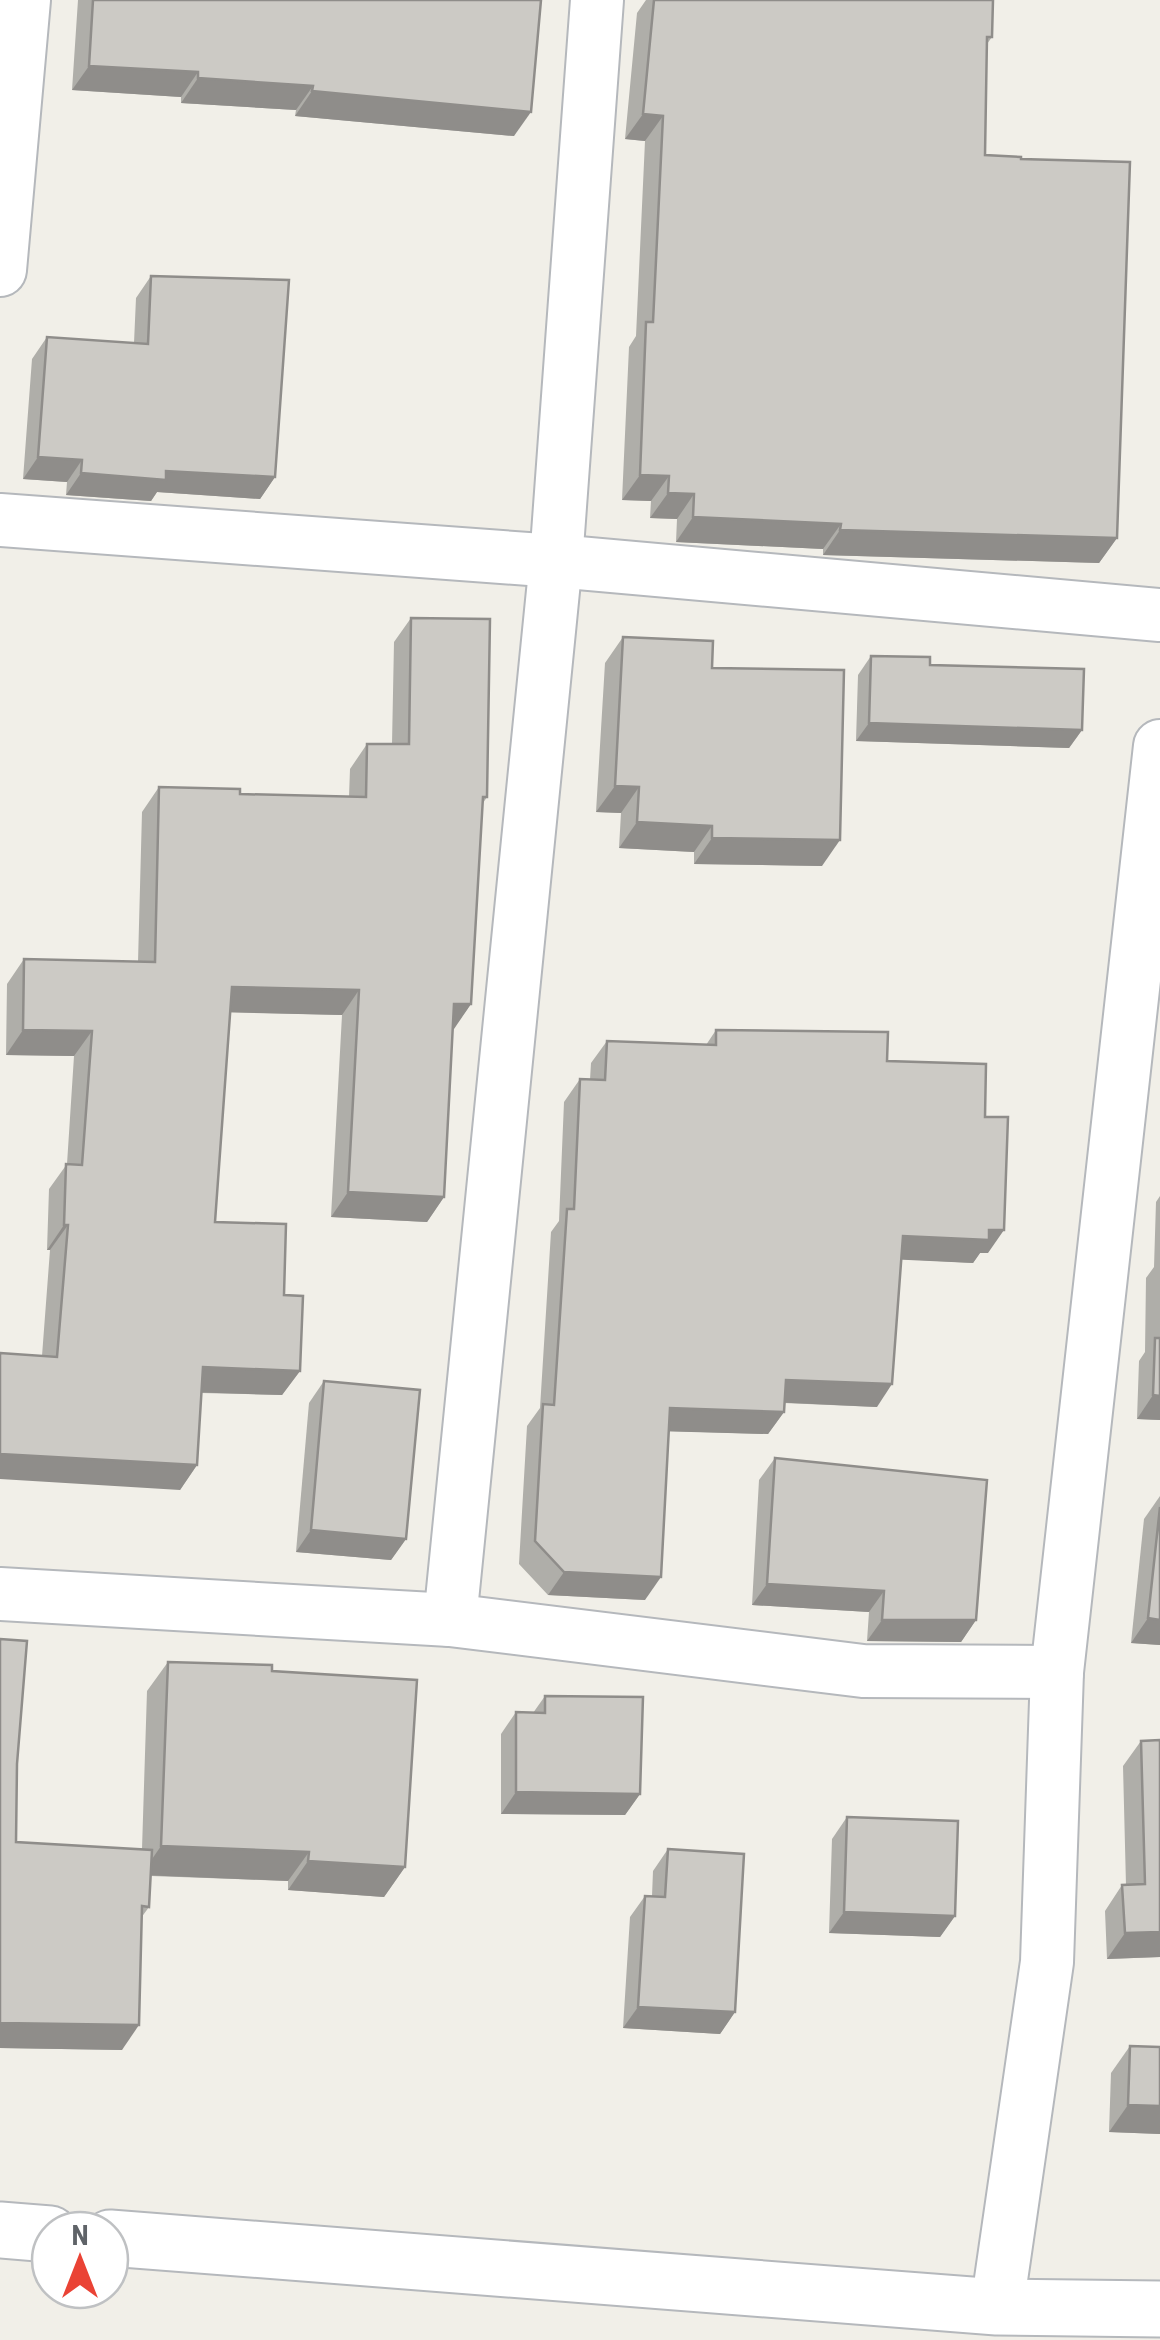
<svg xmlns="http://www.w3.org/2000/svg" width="1160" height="2340" font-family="'Roboto Condensed',sans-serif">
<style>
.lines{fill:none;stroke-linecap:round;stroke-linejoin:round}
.minor-casing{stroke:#b5b8bc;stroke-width:56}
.tertiary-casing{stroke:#b5b8bc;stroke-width:59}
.minor{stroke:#fff;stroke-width:52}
.tertiary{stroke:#fff;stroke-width:55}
.wall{fill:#afaea9}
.shaded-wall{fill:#8f8d8a}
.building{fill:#cccac5;stroke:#8f8d8a;stroke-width:2.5}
</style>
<rect width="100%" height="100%" fill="#f1efe8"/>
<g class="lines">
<g class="minor-casing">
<g id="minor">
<polyline points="0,270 24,0"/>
<polyline points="0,520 556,561 1160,615"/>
<polyline points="0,1594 450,1620 863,1671 1057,1672"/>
<polyline points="450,1620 556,561 597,0"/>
<polyline points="997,2307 1047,1962 1057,1672 1160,746"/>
</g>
</g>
<g class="tertiary-casing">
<g id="tertiary">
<polyline points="0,2230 50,2234"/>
<polyline points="110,2238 997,2307 1160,2309"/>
</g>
</g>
<use href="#minor" class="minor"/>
<use href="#tertiary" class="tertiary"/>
</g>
<g class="wall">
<polygon points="78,0 541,0 514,136 295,116 296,110 181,103 181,97 72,90"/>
<polygon points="646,0 993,0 992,37 987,44 985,155 1117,538 1099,563 823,555 823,549 676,542 677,519 650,518 651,501 622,500 629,347 636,336 645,141 625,139 637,13"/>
<polygon points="151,276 275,477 260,499 157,492 151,501 66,495 67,482 23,479 32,359 47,337 134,343 136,298"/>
<polygon points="411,618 487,797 483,803 471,1004 453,1029 444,1197 427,1222 331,1217 342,1015 230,1012 215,1222 284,1295 300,1371 282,1395 201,1393 197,1465 180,1490 42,1356 50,1250 47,1250 49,1189 67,1164 74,1056 6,1055 7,984 24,959 138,962 142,812 159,787 240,794 349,797 350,769 367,744 392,744 394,642"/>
<polygon points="623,637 712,668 822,866 694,864 694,852 619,848 621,813 596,812 605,663"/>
<polygon points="871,656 1082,730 1069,748 856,741 858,675"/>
<polygon points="716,1030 887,1061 985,1117 988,1253 980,1253 973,1263 901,1259 877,1407 784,1403 784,1412 768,1434 669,1431 645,1600 548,1595 519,1564 527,1426 540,1408 551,1232 559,1221 564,1102 580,1079 590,1080 591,1063 607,1041 706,1045"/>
<polygon points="1160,1196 1160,1420 1137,1419 1139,1361 1145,1352 1146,1278 1154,1267 1156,1202"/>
<polygon points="324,1381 406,1539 391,1560 296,1552 309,1403"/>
<polygon points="775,1458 976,1620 961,1642 867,1641 869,1612 752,1605 759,1480"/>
<polygon points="1160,1496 1160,1645 1131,1643 1144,1519"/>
<polygon points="0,1639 17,1764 16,1842 142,1849 147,1691 168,1662 272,1671 405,1867 384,1897 288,1890 288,1881 151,1876 149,1907 141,1918 122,2050 0,2048"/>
<polygon points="545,1696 640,1794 625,1815 501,1814 501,1734 516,1712 533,1713"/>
<polygon points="1141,1741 1160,1957 1107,1959 1105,1911 1122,1885 1126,1885 1123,1766"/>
<polygon points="847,1817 955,1916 940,1937 829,1933 832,1839"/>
<polygon points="668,1849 735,2012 720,2034 623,2028 630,1917 645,1896 652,1896 653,1871"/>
<polygon points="1130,2046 1160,2047 1160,2134 1109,2132 1111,2073"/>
</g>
<g class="shaded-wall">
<polygon points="89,66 198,72 181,97 72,90"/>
<polygon points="198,78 313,86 296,110 181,103"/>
<polygon points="312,91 531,112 514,136 295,116"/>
<polygon points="643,114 663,116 645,141 625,139"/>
<polygon points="38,457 82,460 67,482 23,479"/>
<polygon points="166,471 275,477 260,499 157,492 151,501 66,495 81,473"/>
<polygon points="640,475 669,476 651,501 622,500"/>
<polygon points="668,493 694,494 677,519 650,518"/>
<polygon points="693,517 841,524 823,549 676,542"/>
<polygon points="840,530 1117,538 1099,563 823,555"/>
<polygon points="869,723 1082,730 1069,748 856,741"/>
<polygon points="615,786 639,787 621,813 596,812"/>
<polygon points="637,822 712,826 694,852 619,848"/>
<polygon points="712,838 840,840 822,866 694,864"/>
<polygon points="232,987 359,990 342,1015 215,1012"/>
<polygon points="454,1004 471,1004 454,1029 437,1028"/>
<polygon points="23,1030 92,1031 74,1056 6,1055"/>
<polygon points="348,1192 444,1197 427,1222 331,1217"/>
<polygon points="64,1225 68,1225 50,1250 47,1250"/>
<polygon points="989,1230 1004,1230 988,1253 980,1253 973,1263 887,1259 903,1236"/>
<polygon points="203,1367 300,1371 282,1395 186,1392"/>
<polygon points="786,1380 892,1384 877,1407 770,1402"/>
<polygon points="1153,1395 1160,1396 1160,1420 1137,1419"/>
<polygon points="670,1408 784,1412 768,1434 655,1431"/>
<polygon points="0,1454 197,1465 180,1490 0,1479"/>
<polygon points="311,1530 406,1539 391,1560 296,1552"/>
<polygon points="564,1572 661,1577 645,1600 548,1595"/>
<polygon points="767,1584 884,1591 869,1612 752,1605"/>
<polygon points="1148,1618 1160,1620 1160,1645 1131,1643"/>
<polygon points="882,1620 976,1620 961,1642 867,1641"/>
<polygon points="516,1792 640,1794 625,1815 501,1814"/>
<polygon points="161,1846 309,1852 288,1881 141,1875"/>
<polygon points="308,1861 405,1867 384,1897 288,1890"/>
<polygon points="844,1912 955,1916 940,1937 829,1933"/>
<polygon points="1160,1932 1160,1957 1107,1959 1125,1933"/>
<polygon points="638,2007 735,2012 720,2034 623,2028"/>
<polygon points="0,2023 139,2025 122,2050 0,2048"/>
<polygon points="1128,2105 1160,2106 1160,2134 1109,2132"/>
</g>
<g class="building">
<polygon points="93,0 541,0 531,112 312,91 313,86 198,78 198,72 89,66"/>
<polygon points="654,0 993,0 992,37 987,37 985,155 1021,157 1021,159 1130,162 1117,538 840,530 841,524 693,517 694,494 668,493 669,476 640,475 646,322 653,322 663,116 643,114"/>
<polygon points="151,276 289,280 275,477 166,471 166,480 81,473 82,460 38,457 47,337 148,344"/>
<polygon points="411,618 490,619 487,797 483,797 471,1004 454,1004 444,1197 348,1192 359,990 232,987 215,1222 286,1224 284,1295 303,1296 300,1371 203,1367 197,1465 0,1454 0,1353 57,1357 68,1225 64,1225 66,1164 82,1165 92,1031 23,1030 24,959 155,962 159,787 240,789 240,794 366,797 367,744 409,744"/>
<polygon points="623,637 713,641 712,668 844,670 840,840 712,838 712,826 637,822 639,787 615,786"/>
<polygon points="871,656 930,657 930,665 1084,669 1082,730 869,723"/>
<polygon points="716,1030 888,1032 887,1061 986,1064 985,1117 1008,1117 1004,1230 989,1230 989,1240 903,1236 892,1384 786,1380 784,1412 670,1408 661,1577 564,1572 535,1541 543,1404 554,1405 567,1209 574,1209 580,1079 605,1080 607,1041 716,1045"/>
<polygon points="1155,1338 1160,1338 1160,1396 1153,1395"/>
<polygon points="324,1381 420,1390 406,1539 311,1530"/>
<polygon points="775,1458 987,1480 976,1620 882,1620 884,1591 767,1584"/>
<polygon points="1160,1507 1160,1620 1148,1618"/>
<polygon points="0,1639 27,1641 17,1764 16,1842 152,1850 149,1907 142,1906 139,2025 0,2023"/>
<polygon points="168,1662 272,1665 272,1671 417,1680 405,1867 308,1861 309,1852 161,1846"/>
<polygon points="545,1696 643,1697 640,1794 516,1792 516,1712 545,1713"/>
<polygon points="1160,1740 1160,1932 1125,1933 1122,1885 1145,1884 1141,1741"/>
<polygon points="847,1817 958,1821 955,1916 844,1912"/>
<polygon points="668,1849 744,1854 735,2012 638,2007 645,1896 665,1897"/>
<polygon points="1130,2046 1160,2047 1160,2106 1128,2105"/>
</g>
<g transform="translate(80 2260)"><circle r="48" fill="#ffffff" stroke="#bfc1c3" stroke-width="2.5"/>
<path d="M0-8L18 38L0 25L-18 38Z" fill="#ea4335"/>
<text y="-15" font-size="28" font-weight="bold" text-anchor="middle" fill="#5f6368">N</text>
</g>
</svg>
